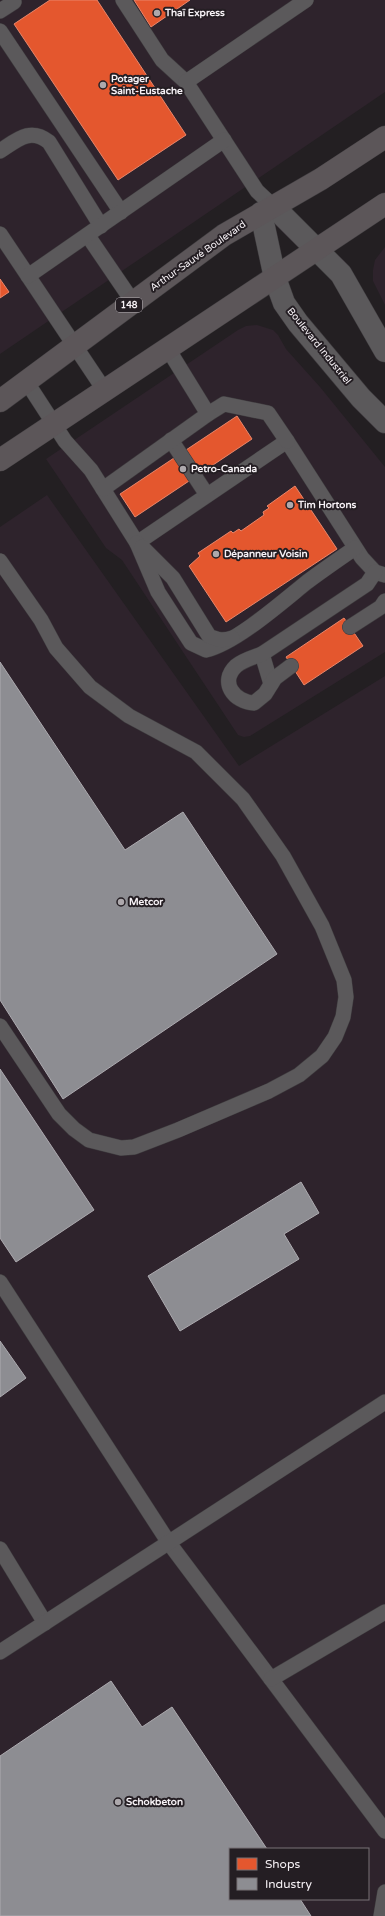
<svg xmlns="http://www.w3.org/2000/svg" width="385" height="1916" font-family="'Varela Round',sans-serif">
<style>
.built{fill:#2e232c;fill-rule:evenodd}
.shops{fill:#e4572e;stroke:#ea866a}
.industry{fill:#8d8d92;stroke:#adabb0}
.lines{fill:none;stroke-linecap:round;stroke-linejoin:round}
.service-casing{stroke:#3e3b3e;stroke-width:16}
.tertiary-casing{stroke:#3e3b3e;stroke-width:23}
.primary-casing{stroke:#3e3b3e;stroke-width:23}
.service{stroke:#5b595b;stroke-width:15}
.tertiary{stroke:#5b595b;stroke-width:22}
.primary{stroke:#5c5659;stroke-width:22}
.poi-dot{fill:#ada8ac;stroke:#241e23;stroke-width:1.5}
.labels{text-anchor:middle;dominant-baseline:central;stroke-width:4;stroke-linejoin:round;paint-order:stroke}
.shield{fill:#241e23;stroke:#b8b2b7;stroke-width:1}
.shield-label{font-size:9px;font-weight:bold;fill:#f7f2f6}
.poi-label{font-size:10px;font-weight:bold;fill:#f7f2f6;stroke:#241e23;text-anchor:start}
.street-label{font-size:10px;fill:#f7f2f6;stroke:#241e23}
</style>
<rect width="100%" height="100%" fill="#231f22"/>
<g class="built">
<polygon points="0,0 385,0 385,92 0,354"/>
<polygon points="385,247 385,305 373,281 373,270 375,260"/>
<polygon points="257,325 273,330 278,335 286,349 320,387 385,467 385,652 250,736 244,737 238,735 122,560 106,548 46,459 238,330 246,326"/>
<path d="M47 495 239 766 385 676V1916H0V527ZM230 1849H368V1899H230Z"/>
</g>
<g class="shops">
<polygon points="50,0 97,0 186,135 118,180 14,24"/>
<polygon points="134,0 190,0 151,27"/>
<polygon points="0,279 9,292 0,298"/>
<polygon points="237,416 252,439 135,517 120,494"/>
<polygon points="295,486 337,549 226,622 189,566 200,556 198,553 231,531 233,533 239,529 241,531 264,515 263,512 269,508 267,506"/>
<polygon points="344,618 363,646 304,685 286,657"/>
</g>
<g class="industry">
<polygon points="0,662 125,850 183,812 277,954 63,1099 0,1000"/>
<polygon points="0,1069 94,1210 16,1262 0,1238"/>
<polygon points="301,1182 319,1213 284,1234 299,1259 180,1331 148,1276"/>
<polygon points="0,1341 26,1378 0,1397"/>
<polygon points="111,1681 142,1727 172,1707 267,1849 230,1849 230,1899 300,1899 311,1916 0,1916 0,1756"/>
</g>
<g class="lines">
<g class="service-casing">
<g id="service">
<polyline points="123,0 162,60 186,82"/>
<polyline points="0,11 14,2 13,0"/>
<polyline points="0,31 121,212"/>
<path d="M0 151C17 140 30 127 49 142L101 226"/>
<polyline points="273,206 257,191 186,82 306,0"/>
<polyline points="0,234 105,391"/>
<polyline points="88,236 133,302"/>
<polyline points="28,276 224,140"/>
<polyline points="26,381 65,441 91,470 137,543 287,441 362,558 375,572 385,575"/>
<polyline points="208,414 224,404 268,413 287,441"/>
<polyline points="171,440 207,495"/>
<polyline points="103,489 208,414 168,349"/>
<path d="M137 543 158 592 191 643 206 650C236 643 282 602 307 582 323 570 339 559 355 548"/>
<path d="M142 547 173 578 209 636C218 640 223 641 232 638"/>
<polyline points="0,561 41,620 56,648 90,687 129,716 196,752 243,799 283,856 322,926 344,980 346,997 343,1017 335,1037 322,1056 299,1075 269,1091 178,1130 134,1147 121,1148 89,1140 74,1129 59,1114 0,1026"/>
<polyline points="350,627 381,607 385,601"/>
<polyline points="262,654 271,684"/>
<path d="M291 666 275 678 265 694 254 703C234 702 219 682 236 666 243 660 254 657 262 654L367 584 375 572"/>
<polyline points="0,1282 169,1543 385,1831"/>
<polyline points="0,1549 45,1623"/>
<polyline points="0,1652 385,1402"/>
<polyline points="271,1679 385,1612"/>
<polyline points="381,1916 385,1892"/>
</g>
</g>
<g class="tertiary-casing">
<g id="tertiary">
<polyline points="273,206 341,274 385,351"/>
<polyline points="261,213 275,278 284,303 298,323 361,398 385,422"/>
</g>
</g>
<g class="primary-casing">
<g id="primary">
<polyline points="0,401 224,235 321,179 385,137"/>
<polyline points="0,460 385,204"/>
</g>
</g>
<use href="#service" class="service"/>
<use href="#tertiary" class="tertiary"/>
<use href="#primary" class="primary"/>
</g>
<g class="poi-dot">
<circle cx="157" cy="13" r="4"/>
<circle cx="103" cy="85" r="4"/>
<circle cx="183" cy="469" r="4"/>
<circle cx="290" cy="505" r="4"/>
<circle cx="216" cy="554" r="4"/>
<circle cx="121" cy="902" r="4"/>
<circle cx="118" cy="1802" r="4"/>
</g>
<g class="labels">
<rect class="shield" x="116" y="298" width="26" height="14" rx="3"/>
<g class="shield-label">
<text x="129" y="305">148</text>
</g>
<g class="poi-label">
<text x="165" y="13">Thaï Express</text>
<text x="111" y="79">Potager<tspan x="111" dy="12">Saint-Eustache</tspan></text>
<text x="191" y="469">Petro-Canada</text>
<text x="298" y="505">Tim Hortons</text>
<text x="224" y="554">Dépanneur Voisin</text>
<text x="129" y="902">Metcor</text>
<text x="126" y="1802">Schokbeton</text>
</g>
<g class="street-label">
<text transform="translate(198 256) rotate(-35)">Arthur-Sauvé Boulevard</text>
<text transform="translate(319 346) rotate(51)">Boulevard Industriel</text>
</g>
</g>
<rect x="229" y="1848" width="140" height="52" fill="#241e23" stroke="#787377"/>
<rect x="237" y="1858" width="20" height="12" fill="#e4572e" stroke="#787377"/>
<text x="265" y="1868" font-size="12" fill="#f7f2f6">Shops</text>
<rect x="237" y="1878" width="20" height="12" fill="#8d8d92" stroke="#787377"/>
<text x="265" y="1888" font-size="12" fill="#f7f2f6">Industry</text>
</svg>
